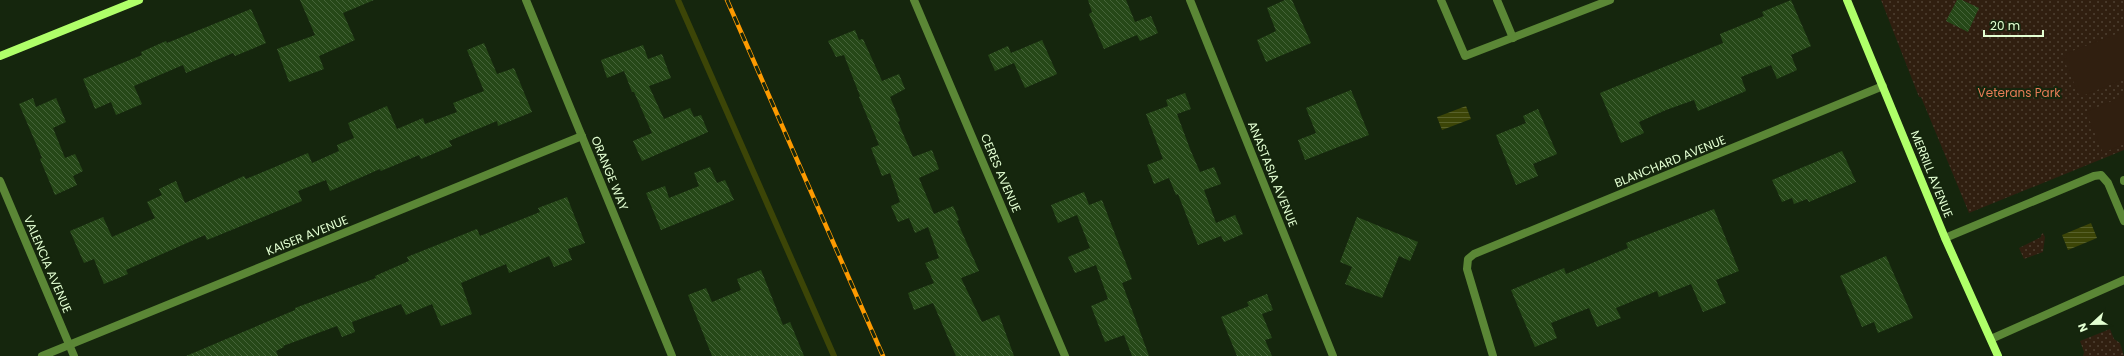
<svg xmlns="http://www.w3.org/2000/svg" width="2124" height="356" font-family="Poppins,sans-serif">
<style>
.grass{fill:url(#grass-dots)}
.pitch{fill:#301f10}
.water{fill:url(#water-rules)}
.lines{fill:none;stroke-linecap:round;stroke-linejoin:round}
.stream{stroke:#3c4507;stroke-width:6}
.building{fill:url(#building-back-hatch)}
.lane{stroke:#5b8736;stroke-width:8}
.street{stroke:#5b8736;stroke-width:8}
.secondary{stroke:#afff69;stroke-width:8}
.rail-casing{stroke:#fd9a00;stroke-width:4.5}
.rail{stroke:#15260d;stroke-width:3;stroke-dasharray:9;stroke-linecap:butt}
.labels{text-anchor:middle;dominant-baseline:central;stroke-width:4;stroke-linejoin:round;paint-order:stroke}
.park-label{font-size:12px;fill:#e67c57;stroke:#15260d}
.street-label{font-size:12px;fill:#e3ffd2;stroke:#15260d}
</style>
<defs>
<pattern id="grass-dots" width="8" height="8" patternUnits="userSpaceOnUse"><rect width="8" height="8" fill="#301f10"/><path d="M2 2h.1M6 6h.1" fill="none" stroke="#4e4132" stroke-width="1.8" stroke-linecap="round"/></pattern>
<pattern id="water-rules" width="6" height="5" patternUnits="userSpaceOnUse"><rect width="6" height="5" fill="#3c4507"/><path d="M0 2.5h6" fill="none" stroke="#58612a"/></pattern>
<pattern id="building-back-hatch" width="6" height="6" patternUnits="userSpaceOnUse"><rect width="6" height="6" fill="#264818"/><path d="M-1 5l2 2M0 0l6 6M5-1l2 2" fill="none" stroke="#456339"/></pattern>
</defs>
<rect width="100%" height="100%" fill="#15260d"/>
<g class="grass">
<polygon points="1881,0 2124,0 2124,150 1969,213 1921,97 1919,97"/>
<polygon points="2043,233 2045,237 2043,252 2024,259 2019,248 2041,237 2041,235"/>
<polygon points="2110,329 2114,339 2120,343 2124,356 2083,356 2084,352 2080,341"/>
</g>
<g class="pitch">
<polygon points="2124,31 2124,79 2080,97 2064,60 2067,53"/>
<polygon points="2124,96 2124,144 2103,153 2086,112"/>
</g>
<g class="water">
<polygon points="1466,106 1471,119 1442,130 1437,117"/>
<polygon points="2091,223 2097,238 2068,250 2062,235"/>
</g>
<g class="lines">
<polyline class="stream" points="678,0 834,356"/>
</g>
<g class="building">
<polygon points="300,0 374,0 343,13 355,40 319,56 324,69 289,82 277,49 315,35"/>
<polygon points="1088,0 1126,0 1135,22 1151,16 1158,33 1140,41 1137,35 1104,49 1089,14 1092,12"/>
<polygon points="1285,0 1292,0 1311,43 1266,62 1257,40 1276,31 1267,8"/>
<polygon points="1791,0 1811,46 1791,55 1797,70 1777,79 1771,65 1741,77 1746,91 1698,111 1694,100 1666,110 1639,122 1644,133 1621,143 1600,93 1723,43 1720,34 1764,16 1762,12"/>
<polygon points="1957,0 1962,0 1979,8 1968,32 1946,21"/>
<polygon points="251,9 266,43 235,56 233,53 186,73 183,65 134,86 142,104 116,115 111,102 95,109 83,79 142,55 141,52 166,41 167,43"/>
<polygon points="855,30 859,40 863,39 882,81 899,74 905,89 890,97 900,121 898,122 913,157 932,150 939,169 919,178 934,214 953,206 959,220 957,221 979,271 961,278 982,322 999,315 1014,356 956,356 933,303 914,310 908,293 934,283 925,263 939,258 928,227 915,233 909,218 898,222 891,206 900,202 890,173 882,176 871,148 879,145 859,97 860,96 844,55 836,57 828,41"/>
<polygon points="1042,40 1057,74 1025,88 1014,63 995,71 988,55 1008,46 1011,53"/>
<polygon points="484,43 497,74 514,68 532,112 498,126 497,121 449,141 452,146 421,159 419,155 381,171 380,169 330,191 326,180 298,191 302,201 207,240 205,235 126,270 128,274 104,284 94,259 84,263 70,231 103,217 112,237 155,218 147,202 162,195 159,189 176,181 185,203 244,176 246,179 308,153 312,163 339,151 337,145 354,138 348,123 387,106 397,129 423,118 425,124 457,112 453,103 484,91 467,50"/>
<polygon points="643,45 648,59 662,54 671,78 649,86 664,119 690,108 694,117 701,115 708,132 642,161 633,141 652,133 634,92 632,92 624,71 607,78 601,60"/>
<polygon points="1351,90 1369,135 1305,160 1298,140 1316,133 1306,108"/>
<polygon points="1185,93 1191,109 1177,114 1190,149 1200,172 1214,167 1221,184 1204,190 1216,223 1235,215 1243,234 1224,242 1221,236 1198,245 1178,194 1176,195 1169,178 1154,184 1147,165 1163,159 1146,114 1168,106 1166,100"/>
<polygon points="33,98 36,107 56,98 66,122 53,128 65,158 75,154 83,171 73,176 77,185 55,195 40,159 42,158 37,146 19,104"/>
<polygon points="1538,109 1557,154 1533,164 1538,176 1516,185 1496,135 1526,123 1523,116"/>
<polygon points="1842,151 1856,182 1809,202 1807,199 1794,204 1792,198 1782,202 1772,180"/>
<polygon points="710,167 717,183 725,180 734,200 661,230 646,193 665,186 669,198 699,186 694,173"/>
<polygon points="1084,192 1089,205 1102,200 1132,279 1122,283 1149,356 1132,356 1124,335 1105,342 1091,306 1108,299 1096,265 1075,273 1068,257 1090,248 1077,215 1058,223 1051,205"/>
<polygon points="567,197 585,243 568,249 572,260 554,267 549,256 509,273 506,264 461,283 472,314 441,326 432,304 406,315 401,304 352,322 355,332 342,337 337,326 283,346 284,347 276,351 278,356 186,356 295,310 295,308 376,278 375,276 409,261 407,257 477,229 480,236 540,212 538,208"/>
<polygon points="1714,209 1739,271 1716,280 1726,303 1703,312 1691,284 1659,297 1657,291 1616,308 1621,318 1597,327 1589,308 1551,323 1557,338 1535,347 1511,290 1564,268 1566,274 1628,248 1626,243"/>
<polygon points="1357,217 1418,242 1410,261 1399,256 1382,298 1345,284 1352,267 1340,262"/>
<polygon points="1886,256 1913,318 1878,333 1874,322 1862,327 1840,276"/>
<polygon points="761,270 783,325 790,322 804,356 712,356 688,295 706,288 712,302 741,290 737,279"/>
<polygon points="1267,294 1273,310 1262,314 1272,338 1265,340 1272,356 1237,356 1221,317 1249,306 1247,302"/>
</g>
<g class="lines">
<g class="lane">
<polyline points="1441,0 1465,56 1610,0"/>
<polyline points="1497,0 1513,38"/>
<polyline points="2124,180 2124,181"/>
<polyline points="1945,238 2094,176 2101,175 2108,183 2124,221"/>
<polyline points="1991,339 2124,280"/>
</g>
<g class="street">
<polyline points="526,0 672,356"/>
<polyline points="914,0 1065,356"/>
<polyline points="1190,0 1333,356"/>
<polyline points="0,181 74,356"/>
<polyline points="42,356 582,136"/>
<polyline points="1493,356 1467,269 1468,259 1474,254 1883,86"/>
</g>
<g class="secondary">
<polyline points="1847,0 1945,238 1998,356"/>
<polyline points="0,56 139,0"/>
</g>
<g class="rail-casing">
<polyline id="rail" points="727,0 883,356"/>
</g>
<use href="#rail" class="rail"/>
</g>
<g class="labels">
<g class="park-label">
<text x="2019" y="92">Veterans Park</text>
</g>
<g class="street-label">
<text transform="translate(1670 161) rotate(-22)">BLANCHARD AVENUE</text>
<text transform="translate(610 173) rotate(68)">ORANGE WAY</text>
<text transform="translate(1001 173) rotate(67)">CERES AVENUE</text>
<text transform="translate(1273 174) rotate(68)">ANASTASIA AVENUE</text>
<text transform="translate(1932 174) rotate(68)">MERRILL AVENUE</text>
<text transform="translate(307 235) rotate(-22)">KAISER AVENUE</text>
<text transform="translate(48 264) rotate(67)">VALENCIA AVENUE</text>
</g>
</g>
<g transform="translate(2092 324) rotate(248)" stroke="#15260d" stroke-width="3" paint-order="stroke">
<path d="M0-3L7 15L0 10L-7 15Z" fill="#e3ffd2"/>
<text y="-6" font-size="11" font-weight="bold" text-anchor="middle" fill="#e3ffd2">N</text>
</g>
<path d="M1984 30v6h59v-6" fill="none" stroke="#e3ffd2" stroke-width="2"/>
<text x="1990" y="30" font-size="12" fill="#e3ffd2" stroke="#15260d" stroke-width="3" paint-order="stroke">20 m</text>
</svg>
